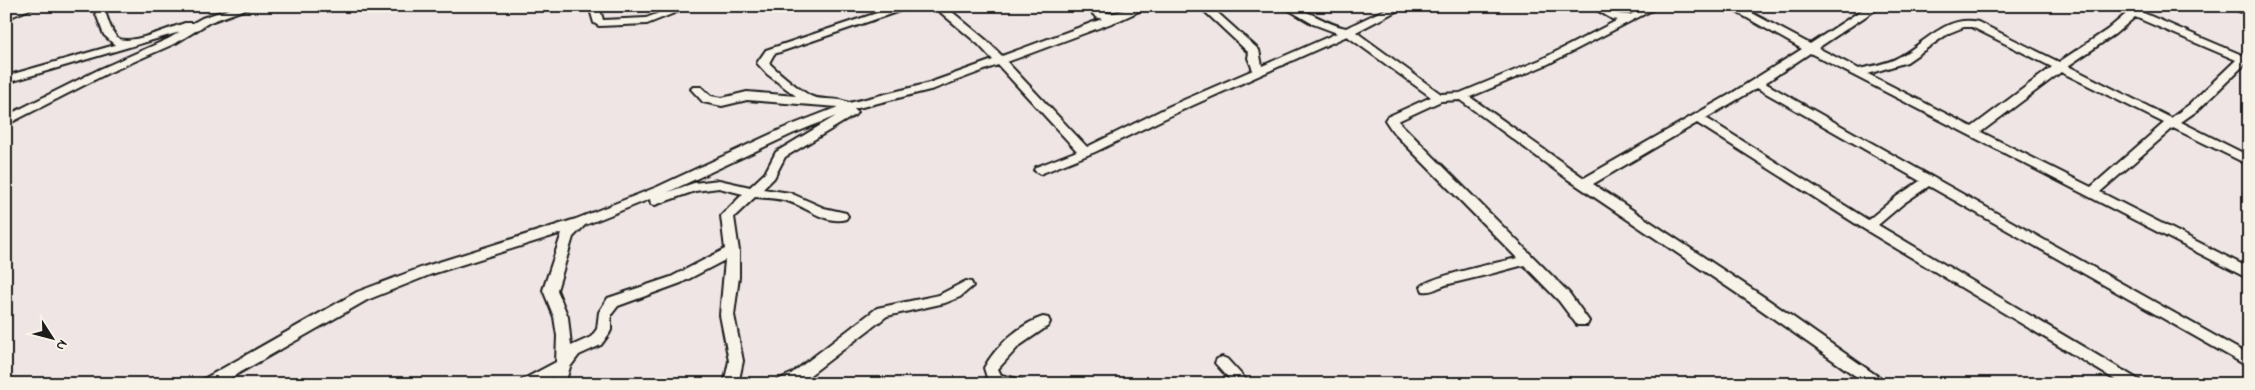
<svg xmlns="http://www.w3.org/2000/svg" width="2255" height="390" font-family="'Indie Flower',sans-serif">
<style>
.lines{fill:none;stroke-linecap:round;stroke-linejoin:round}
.street-casing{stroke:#1c1c1c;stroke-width:4}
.street{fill:#f7f3e8;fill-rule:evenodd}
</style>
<rect width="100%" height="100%" fill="#efe5e5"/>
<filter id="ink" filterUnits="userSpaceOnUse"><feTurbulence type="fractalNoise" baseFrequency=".02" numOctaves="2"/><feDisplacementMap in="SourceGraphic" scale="10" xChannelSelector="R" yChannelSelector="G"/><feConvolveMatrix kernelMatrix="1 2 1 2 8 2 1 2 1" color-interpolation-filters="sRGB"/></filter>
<g filter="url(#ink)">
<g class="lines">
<g class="street-casing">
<g id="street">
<polygon points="22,6 37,6 6,19 6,12"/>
<path d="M93 6H103C107 15 110 32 118 38 129 46 172 27 185 23H193L202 18 238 6H254L210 22 176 43 108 73 6 125V116L100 69 168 39 180 32 6 83V76L115 45 104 35Z"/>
<polygon points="589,6 599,6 603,20 646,18 677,6 692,6 647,24 599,26 594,23"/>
<path d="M898 6H914L774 54 769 63C776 70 804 94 813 97 825 101 837 97 849 103L926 84 993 60 978 44 933 6H945L986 40 1002 56 1102 19 1096 17 1085 6H1096C1112 20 1117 10 1134 7 1139 5 1145 6 1150 6L1120 20 1007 62 1087 147 1170 106 1253 70 1248 58 1249 53 1199 6H1210L1259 50 1262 66 1337 33 1313 24 1282 6C1305 6 1324 24 1346 28L1392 6H1406L1356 32 1441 94 1460 93 1540 60 1618 20 1612 19 1590 6H1603L1618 14 1630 15 1646 6H1660L1548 64 1470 97 1584 178 1729 95 1802 49 1726 6H1739L1810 44 1868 6H1881L1818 48 1859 69C1872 66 1887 64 1899 57 1924 44 1947 14 1978 22L2059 62 2107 30 2126 14 2112 6H2127L2132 9 2135 6H2147L2141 12 2242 55 2249 51V65L2245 64 2198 110 2181 122 2249 156V165L2173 128 2100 192 2249 268V279L1810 53 1765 83 2249 355V367L1929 186 1904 203 1878 225 2139 380 2141 384H2122L1864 229 1697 123 1593 184 1767 299 1883 380 1885 384H1867L1757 307 1566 178 1460 100 1441 101 1398 121 1569 293 1589 321 1587 325H1577L1559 301 1524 265C1499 272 1474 278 1449 284 1440 286 1432 293 1423 291L1421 287C1427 277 1501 262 1517 258L1393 132 1385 120 1387 117 1431 97 1347 36 1178 112 1095 152 1040 174 1034 170 1036 167 1077 151 998 65 934 89 854 109 857 112 855 115 785 157 774 178 763 189 790 193 824 208 846 213 848 216 846 219C825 225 806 206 787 201 777 198 765 198 755 197L734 217 739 251V277L734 315 743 361 738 384H724L729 361 720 315 725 260 681 283 618 306 611 315V330L609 334 601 345 579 355 570 367 565 384H551L553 377 540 384H520L522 380 556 362 557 336 554 317 543 290 562 233 432 274 367 300 220 384H200L202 380 357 292 423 267 576 219 657 187 784 128 838 107 747 100 722 106 703 102 691 89 693 87H701L711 96 722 98 747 92 796 96 767 74 757 63 766 50ZM2135 17 2236 60 2190 104 2171 118 2068 66 2115 34ZM1964 27H1972L2052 67 1972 127 1868 74 1907 62 1949 33ZM2061 72 2164 123 2091 187 1981 132ZM1757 88 1920 181 1896 197 1868 220 1706 118ZM836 116 776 152 765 173 750 187 719 180 694 183 668 192 792 134ZM719 188 743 194 721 216 725 249 671 277 608 298 599 312 597 329 591 337 571 346 568 317 557 290 573 237 585 225 650 199 651 204 655 205 695 191Z"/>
<polygon points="2230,6 2249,8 2249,15 2231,8"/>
<polygon points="966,281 971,282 973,286 960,297 945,303 887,316 801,382 775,384 777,380 791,374 877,308 939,295"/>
<path d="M1043 317 1048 318 1050 322 1048 326 1019 346 998 369 1001 375 1022 380 1024 384H989L984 368C995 347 1020 324 1043 317Z"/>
<polygon points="1222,357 1227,359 1250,384 1234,384 1215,363 1217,359"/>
</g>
</g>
<use href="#street" class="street"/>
</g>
</g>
<rect width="2255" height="390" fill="none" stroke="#f7f3e8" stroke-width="25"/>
<rect x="12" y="12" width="2230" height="365" fill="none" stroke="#1c1c1c" stroke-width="2" filter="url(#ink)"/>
<g transform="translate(52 338) rotate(126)" stroke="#f7f3e8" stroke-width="4" paint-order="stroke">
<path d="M0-4L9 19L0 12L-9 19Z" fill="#1c1c1c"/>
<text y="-8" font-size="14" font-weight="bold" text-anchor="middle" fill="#1c1c1c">N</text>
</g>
</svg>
